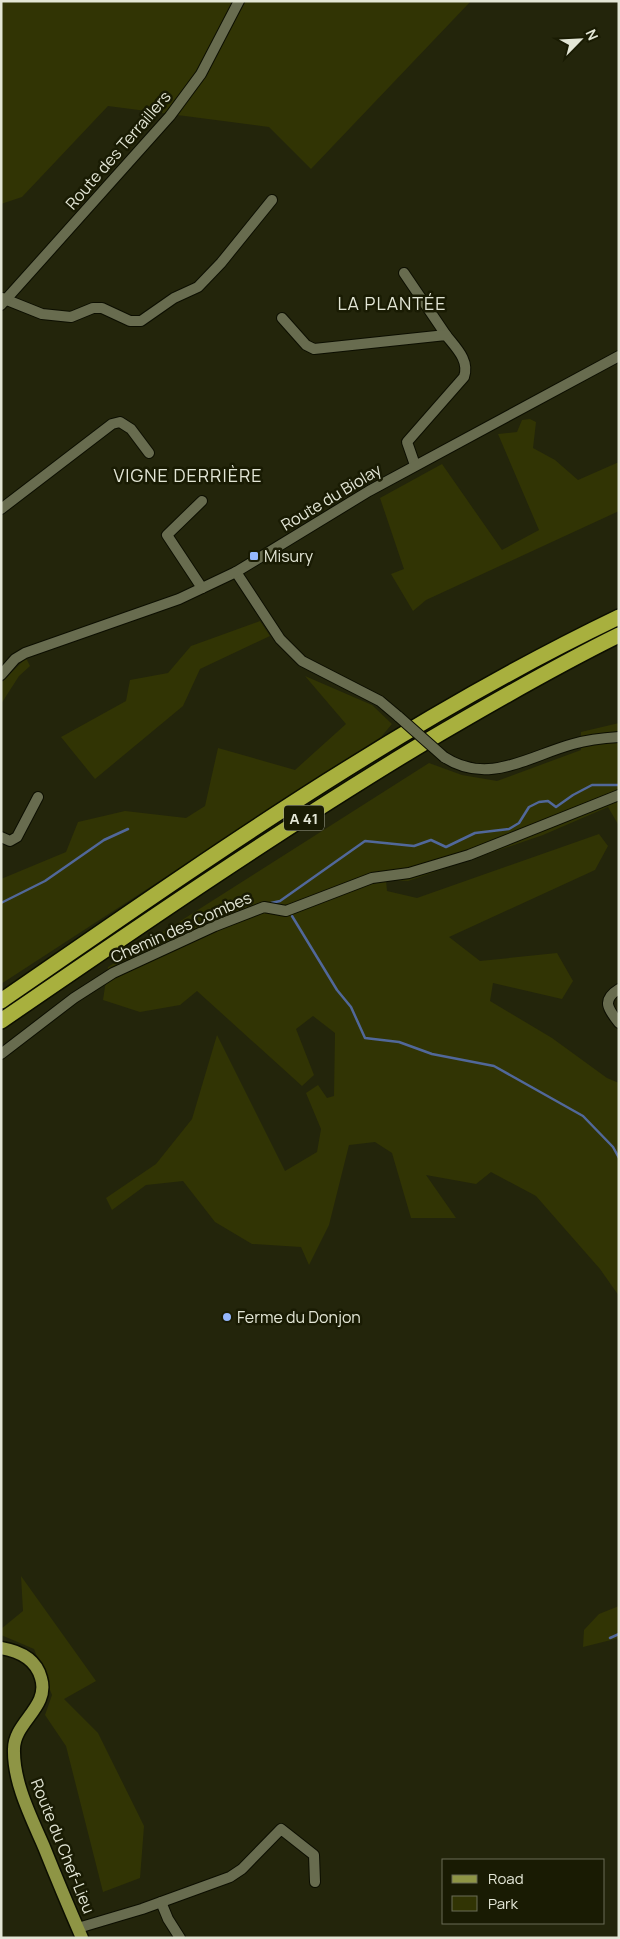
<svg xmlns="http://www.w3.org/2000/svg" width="620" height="1939" font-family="Manrope,sans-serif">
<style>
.green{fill:#313404}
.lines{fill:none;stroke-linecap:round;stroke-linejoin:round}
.stream{stroke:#51689a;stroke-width:2.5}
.minor-casing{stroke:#0c0e00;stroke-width:12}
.major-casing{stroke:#0c0e00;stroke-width:15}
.highway-casing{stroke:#0c0e00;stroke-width:18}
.minor{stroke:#686c4f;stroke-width:10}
.major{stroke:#8e9545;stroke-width:12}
.highway{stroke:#a8b03e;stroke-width:15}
.minor-bridge-casing{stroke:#0c0e00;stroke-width:12;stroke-linecap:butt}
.minor-bridge{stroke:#686c4f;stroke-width:10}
.poi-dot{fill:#95b7fd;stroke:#191b03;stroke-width:2}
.labels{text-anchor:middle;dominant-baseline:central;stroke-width:5;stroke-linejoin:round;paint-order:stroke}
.shield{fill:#191b03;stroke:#a6a997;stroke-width:1}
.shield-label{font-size:15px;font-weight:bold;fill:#e3e6d6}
.street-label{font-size:16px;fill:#e3e6d6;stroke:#191b03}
.poi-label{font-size:16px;fill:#e3e6d6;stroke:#191b03;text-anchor:start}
.neighbourhood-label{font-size:18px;letter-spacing:1px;fill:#e3e6d6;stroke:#191b03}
</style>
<rect width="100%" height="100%" fill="#23250b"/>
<g class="green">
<polygon points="1,1 471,1 311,169 269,127 108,106 22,197 1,204"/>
<polygon points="530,419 536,422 533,448 555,460 578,480 619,462 619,511 426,600 413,611 391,574 404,569 380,498 442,464 502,550 539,530 498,434 517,432 522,420"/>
<polygon points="260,621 270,636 200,669 183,706 95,779 61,737 126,701 130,680 168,673 191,646"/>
<polygon points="26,658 30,666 19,676 1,704 1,683"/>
<polygon points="305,676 372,705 392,724 381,737 1,984 1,879 66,852 78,822 125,811 186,818 205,806 218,748 295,770 346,724"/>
<polygon points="619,723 619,826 608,807 543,835 408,881 386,880 387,891 417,898 599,834 608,846 595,870 449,937 480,961 557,953 573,981 562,999 493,983 490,1001 552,1038 607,1078 619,1083 619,1296 600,1269 536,1196 491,1172 476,1184 426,1175 456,1218 411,1218 392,1153 375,1142 349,1145 329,1225 309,1265 301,1247 252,1244 215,1222 183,1181 146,1185 112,1210 106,1198 156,1164 192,1119 217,1035 285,1171 317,1152 321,1129 306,1093 318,1085 327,1098 334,1096 335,1033 313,1016 296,1029 314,1075 302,1086 197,991 180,1005 140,1012 103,1000 108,967 429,763 462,775 497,781 581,750 581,732"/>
<polygon points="21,1576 96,1681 64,1699 98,1733 144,1826 140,1878 103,1892 66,1746 45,1715 52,1695 34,1649 1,1635 1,1629 23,1611"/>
<polygon points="619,1606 619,1638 583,1647 584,1630 599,1614"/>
</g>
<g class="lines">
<g class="stream">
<polyline points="1,903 45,881 104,840 128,829"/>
<polyline points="271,903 280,901 365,841 414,846 431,840 446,847 475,833 509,829 519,823 529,807 539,802 548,801 556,807 573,795 592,785 619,785"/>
<polyline points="292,916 337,990 351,1007 365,1038 399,1042 432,1054 494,1066 583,1116 613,1147 619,1158"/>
<polyline points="610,1638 619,1634"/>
</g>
<g class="minor-casing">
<g id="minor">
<polyline points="404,273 446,335"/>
<polyline points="2,298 42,314 71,317 93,308 102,308 130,321 141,321 174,298 198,287 221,263 272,200"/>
<polyline points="1,305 170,116 201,74 239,1"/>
<path d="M282 318 306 345 314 349 446 335C455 347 470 360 464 377L407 442 415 465"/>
<polyline points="1,509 112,424 120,422 131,429 149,453"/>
<polyline points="236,572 280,639 302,661 380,701 399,717"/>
<polyline points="202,588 167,535 202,501"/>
<polyline points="1,675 15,659 25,653 179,599 236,572 369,491 619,356"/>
<path d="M444 757C488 786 529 756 573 744 587 740 604 738 619 737"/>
<polyline points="1,837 10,841 17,837 38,797"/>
<path d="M619 989C601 1000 608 1009 619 1023"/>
<polyline points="1,1054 74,998 113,973 215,926 264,907 286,911 372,878 409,873 469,855 619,795"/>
<polyline points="161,1902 168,1919 180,1938"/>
<polyline points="78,1928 142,1909 230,1877 242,1869 281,1829 314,1855 315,1882"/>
</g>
</g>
<g class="major-casing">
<path id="major" d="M1 1648C19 1651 36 1659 41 1678 50 1707 14 1722 14 1749 13 1782 31 1817 44 1847 56 1877 69 1908 82 1938"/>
</g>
<g class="highway-casing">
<g id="highway">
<path d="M1 1001C200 864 400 722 619 617"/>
<path d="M1 1021C138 927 275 833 417 747 483 708 550 669 619 635"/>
</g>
</g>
<use href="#minor" class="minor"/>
<use href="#major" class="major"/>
<use href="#highway" class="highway"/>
<g class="minor-bridge-casing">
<polyline id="minor-bridge" points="399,717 444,757"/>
</g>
<use href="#minor-bridge" class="minor-bridge"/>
</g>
<g class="poi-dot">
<rect x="249" y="551" width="10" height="10" rx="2.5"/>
<circle cx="227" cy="1317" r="5"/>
</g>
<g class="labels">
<rect class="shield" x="284" y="805.5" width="40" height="25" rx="4"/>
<g class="shield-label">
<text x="304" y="818">A 41</text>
</g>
<g class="street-label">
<text transform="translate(118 150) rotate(-49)">Route des Terraillers</text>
<text transform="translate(331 497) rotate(-31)">Route du Biolay</text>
<text transform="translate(181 927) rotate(-24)">Chemin des Combes</text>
<text transform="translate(63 1846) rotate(68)">Route du Chef-Lieu</text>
</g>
<g class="poi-label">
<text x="264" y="556">Misury</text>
<text x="237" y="1317">Ferme du Donjon</text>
</g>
<g class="neighbourhood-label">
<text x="392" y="303">LA PLANTÉE</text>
<text x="188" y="475">VIGNE DERRIÈRE</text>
</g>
</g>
<rect width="620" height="1939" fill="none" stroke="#e3e6d6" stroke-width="5"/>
<rect x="442" y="1859" width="162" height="65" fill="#191b03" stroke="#6a6c57"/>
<rect x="452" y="1875" width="25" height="8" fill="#8e9545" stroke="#6a6c57"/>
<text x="488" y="1884" font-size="15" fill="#e3e6d6">Road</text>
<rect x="452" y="1896" width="25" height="15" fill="#313404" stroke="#6a6c57"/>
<text x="488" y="1909" font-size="15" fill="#e3e6d6">Park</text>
<g transform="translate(580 40) rotate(66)" stroke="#191b03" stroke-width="4" paint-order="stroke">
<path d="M0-4L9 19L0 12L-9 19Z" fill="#e3e6d6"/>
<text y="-8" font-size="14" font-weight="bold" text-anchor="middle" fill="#e3e6d6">N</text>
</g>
</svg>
